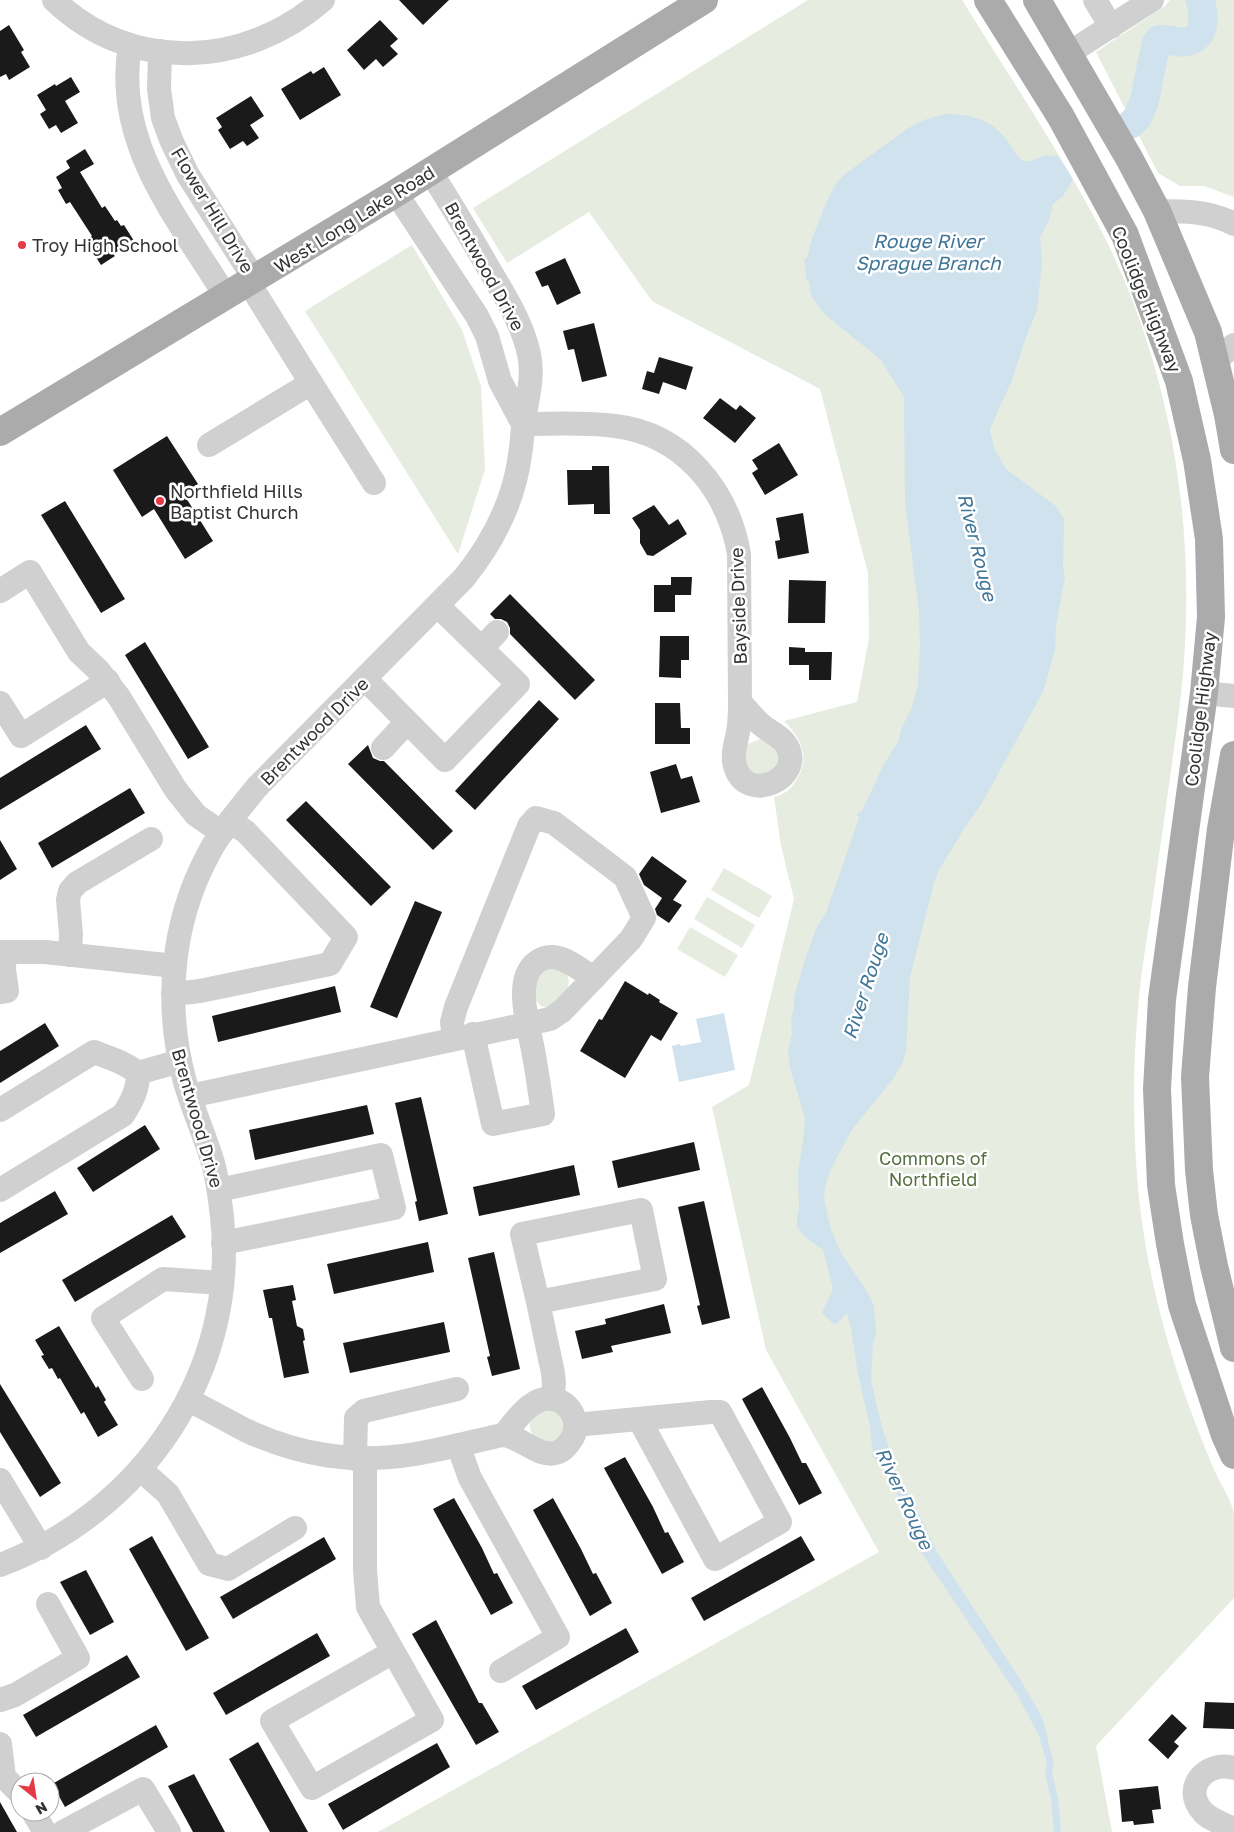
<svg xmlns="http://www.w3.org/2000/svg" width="1234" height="1832" font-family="'Golos Text',sans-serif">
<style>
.green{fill:#e6ecdf}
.water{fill:#cfe2ee}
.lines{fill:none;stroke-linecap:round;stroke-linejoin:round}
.river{stroke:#cfe2ee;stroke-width:29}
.building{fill:#1a1a1a}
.minor{stroke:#d0d0d0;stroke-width:24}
.major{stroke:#ababab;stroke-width:28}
.poi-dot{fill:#e63946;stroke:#fff;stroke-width:2}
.labels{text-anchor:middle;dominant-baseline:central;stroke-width:5;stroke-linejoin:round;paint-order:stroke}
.street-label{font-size:18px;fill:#333;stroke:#fff}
.poi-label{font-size:18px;fill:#333;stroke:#fff;text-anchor:start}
.park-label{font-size:18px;fill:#56703f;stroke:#fff}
.water-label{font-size:19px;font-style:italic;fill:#3f7597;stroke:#fff}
</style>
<rect width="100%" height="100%" fill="#fff"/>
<g class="green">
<path d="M808 0H962C1006 71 1053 141 1093 215 1173 362 1200 537 1180 703 1171 775 1160 847 1150 919 1145 949 1140 980 1138 1010 1133 1060 1133 1111 1136 1161 1141 1250 1163 1339 1195 1422 1202 1440 1209 1459 1217 1476 1223 1488 1232 1502 1234 1514 1234 1522 1234 1531 1234 1540 1234 1559 1234 1579 1234 1598L1096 1746 1112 1832H378L879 1552 766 1350 712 1107 749 1085 794 899 781 846 774 797C783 795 788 791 794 784 811 760 803 740 784 721L857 702 869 638 868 573 820 389 652 301 589 212 507 263 473 208Z"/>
<polygon points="1170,0 1234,0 1234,197 1204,186 1180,186 1158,173 1096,52 1165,6"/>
<polygon points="412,245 462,330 481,386 485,469 458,554 305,311"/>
<polygon points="760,739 766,740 779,752 779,764 764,776 746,769 744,749 748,744"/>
<polygon points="724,868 772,896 759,918 711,890"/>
<polygon points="707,897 755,925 742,948 694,919"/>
<polygon points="690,927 738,955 725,977 677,949"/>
<polygon points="543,969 557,969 566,972 569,981 567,995 546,1007 541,1006 535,999 535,983"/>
<path d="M542 1407 561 1411 567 1430 554 1444 533 1436C526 1422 532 1416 542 1407Z"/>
</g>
<g class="water">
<path d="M945 114C971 114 994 120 1009 143 1013 149 1017 158 1024 161 1031 163 1036 158 1043 156 1047 155 1053 156 1058 156L1073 179 1063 196 1052 205V208L1049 220 1040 237 1042 262 1037 310 1025 340 1012 380 990 429 994 448 1006 469 1056 506 1064 519 1063 566 1065 577 1056 625 1055 650 1044 689 1038 701 982 803 965 827 938 872 934 883 910 977 906 1051 902 1064 893 1079 851 1131 830 1171 825 1187 824 1198 831 1230 841 1253 867 1291 874 1306 876 1334 873 1343 871 1380 882 1427 899 1478 916 1508 937 1552 1020 1679 1042 1717 1048 1737V1742L1054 1764 1052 1772 1058 1798 1061 1832H1054L1051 1799 1045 1773 1047 1763 1039 1736 1018 1696 921 1552 893 1483 873 1457 870 1426 858 1374 851 1328 847 1313 835 1325 822 1313 833 1289 823 1250 805 1237 797 1227V1218L799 1208 798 1172 803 1142 805 1118 790 1068 788 1051 792 1034 791 1020 794 1007V997L804 963 815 931 827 910 859 818 857 814 862 811 883 766 899 740 901 729 912 707 918 685 920 644 919 612 905 502 904 397 881 360 822 312 810 293 809 282 806 279 805 263 803 261 807 258 812 239 826 203 835 185 845 174 907 129 924 120Z"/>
<polygon points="724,1013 735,1070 679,1082 672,1046 680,1044 681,1046 701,1042 696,1019"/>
</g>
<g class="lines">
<path class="river" d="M1131 124 1137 118 1144 102 1156 44 1159 40C1167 39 1175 42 1183 42 1206 41 1205 16 1200 0"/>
</g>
<g class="building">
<polygon points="399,0 449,0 423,25"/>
<polygon points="380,20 398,39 390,46 398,54 383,67 376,59 364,70 347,50"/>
<polygon points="9,25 24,50 21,52 30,67 9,80 6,74 0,77 0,31"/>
<polygon points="324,67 341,95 300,120 281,89 311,71 313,74"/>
<polygon points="71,77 80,92 65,101 78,123 61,133 56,125 49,129 40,114 46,110 37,95 55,84 56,86"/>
<polygon points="251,96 264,116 250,125 259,138 247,146 243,141 230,149 218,130 222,127 216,118"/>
<polygon points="85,149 94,164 80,172 102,208 105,206 115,221 117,220 121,226 124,225 134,241 113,254 115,256 101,265 85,240 92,236 70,202 66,204 58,190 62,188 56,177 70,168 66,161"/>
<polygon points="565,258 581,293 557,305 548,285 542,287 535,272"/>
<polygon points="594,323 607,376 582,382 574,349 568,350 563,331"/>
<polygon points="659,357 693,367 686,390 663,382 659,394 642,389 647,371 654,373"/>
<polygon points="720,398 736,410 740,405 756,418 735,443 703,418"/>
<polygon points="167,436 198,484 183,493 213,541 185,559 154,509 142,517 113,470"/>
<polygon points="779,443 798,475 765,495 752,473 758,469 752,460"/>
<polygon points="592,466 609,466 610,514 594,514 594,504 568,505 567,470 592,470"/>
<polygon points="65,501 125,599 101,613 41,515"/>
<polygon points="654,505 669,525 678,519 687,534 653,556 647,555 640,543 640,530 632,518"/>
<polygon points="803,513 809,553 778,559 775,541 780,540 776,518"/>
<polygon points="671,577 692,577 691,595 675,595 675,612 654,612 654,585 671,585"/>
<polygon points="789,580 826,581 825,623 788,623"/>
<polygon points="510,594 595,680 575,700 510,634 510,628 507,622 501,619 495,619 490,614"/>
<polygon points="660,636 689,636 689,660 681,660 681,678 659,677"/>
<polygon points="145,642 209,747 188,759 125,655"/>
<polygon points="789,647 805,648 805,652 832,652 831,680 809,680 809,665 789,665"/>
<polygon points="539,700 559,719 475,810 455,791"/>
<polygon points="655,703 680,703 681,728 690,728 690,744 655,744"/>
<polygon points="86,725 101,749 0,810 0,778"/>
<polygon points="368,745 373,758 380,761 384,761 453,831 433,850 348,764"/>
<polygon points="676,764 681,779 692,776 700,802 661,813 650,772"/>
<polygon points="130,788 145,813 52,868 38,843"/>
<polygon points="306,801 391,887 371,906 286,820"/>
<polygon points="0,840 17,869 0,880"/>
<polygon points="652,856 687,881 673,900 682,905 669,923 657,915 655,909 662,898 644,885 639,874"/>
<polygon points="415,901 442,912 397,1018 370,1007"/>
<polygon points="625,981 648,995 649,993 660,1000 659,1002 678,1013 661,1041 651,1035 625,1078 580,1051 599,1019 602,1020"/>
<polygon points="335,986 341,1012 218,1042 212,1016"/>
<polygon points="45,1023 59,1046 0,1083 0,1051"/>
<polygon points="421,1097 448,1214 419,1221 415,1202 417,1201 395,1103"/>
<polygon points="367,1105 374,1134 255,1160 249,1130"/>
<polygon points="145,1125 160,1149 93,1192 77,1168"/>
<polygon points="694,1142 700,1170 618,1188 612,1161"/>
<polygon points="574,1165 580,1195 479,1216 473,1187"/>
<polygon points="55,1191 68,1214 0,1253 0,1223"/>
<polygon points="704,1201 730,1318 702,1325 697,1306 700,1305 678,1207"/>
<polygon points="172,1215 186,1237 75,1302 62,1280"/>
<polygon points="428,1242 434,1272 334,1294 327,1264"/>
<polygon points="494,1252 520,1369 492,1376 487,1357 490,1356 468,1258"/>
<polygon points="293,1285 296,1300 292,1301 297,1326 303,1329 305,1340 303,1341 309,1373 284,1378 272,1318 269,1318 263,1290"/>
<polygon points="664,1304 671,1333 611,1346 613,1352 582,1359 575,1331 606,1324 605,1319"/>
<polygon points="444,1322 450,1352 350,1373 343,1343"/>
<polygon points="59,1326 96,1388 98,1386 106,1400 104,1402 118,1425 98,1437 84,1412 81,1414 60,1378 58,1379 52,1368 49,1369 41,1356 44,1355 35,1340"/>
<polygon points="0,1384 61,1483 40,1497 0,1432"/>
<polygon points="762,1387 790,1438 802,1463 806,1463 822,1493 799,1505 742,1399"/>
<polygon points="625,1457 653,1507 665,1533 668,1532 684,1562 662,1574 604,1468"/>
<polygon points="454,1498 482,1548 494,1574 497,1573 513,1603 491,1615 433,1509"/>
<polygon points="553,1498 581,1549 593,1574 596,1573 612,1603 590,1616 533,1510"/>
<polygon points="152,1536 209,1638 186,1651 129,1549"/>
<polygon points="801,1536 815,1560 704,1621 691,1598"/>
<polygon points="324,1537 336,1559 233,1619 220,1597"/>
<polygon points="86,1570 114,1622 90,1635 60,1582"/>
<polygon points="436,1620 479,1703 482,1703 499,1732 476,1745 412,1634"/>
<polygon points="626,1628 639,1652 536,1710 522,1686"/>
<polygon points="317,1633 330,1656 226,1715 213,1693"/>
<polygon points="127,1655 140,1677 36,1737 23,1715"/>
<polygon points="1205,1702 1234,1703 1234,1729 1203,1728"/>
<polygon points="1172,1714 1187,1728 1174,1742 1179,1746 1168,1759 1148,1740"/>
<polygon points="156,1725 168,1747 65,1807 52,1784"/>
<polygon points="258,1742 308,1832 270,1832 229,1759"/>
<polygon points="437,1743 450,1767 343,1830 328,1804"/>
<polygon points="194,1774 225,1832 193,1832 168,1786"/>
<polygon points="1158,1786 1161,1809 1152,1810 1154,1823 1134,1825 1133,1821 1122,1822 1119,1790"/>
<polygon points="0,1802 17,1832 0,1832"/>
</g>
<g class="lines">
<g class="minor">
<path d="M54 0C131 74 245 68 323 0"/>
<polyline points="1095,0 1111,27"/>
<path d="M130 45C113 144 178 218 226 297"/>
<polyline points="160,51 159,89 163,118 172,142 188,175 255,280"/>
<polyline points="1069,53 1152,0"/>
<polyline points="396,193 477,316 487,336 500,381 523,424"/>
<path d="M1157 211C1184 211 1210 211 1234 224"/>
<polyline points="1215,361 1234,345"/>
<polyline points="311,383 374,483"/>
<path d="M523 424C554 424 584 422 615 426 683 434 728 490 739 554L740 702C740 709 740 717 739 725 738 738 731 753 735 766 746 805 805 779 787 746 782 737 772 733 764 727 755 720 747 710 740 702"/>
<polyline points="209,445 311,383 249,283"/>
<polyline points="0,591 30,572 79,652 99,671 119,697 176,790 196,815 222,833"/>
<polyline points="482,648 497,632"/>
<polyline points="365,679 445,760 518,684 438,606"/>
<polyline points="1204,693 1234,696"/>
<polyline points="0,703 21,736 108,681"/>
<polyline points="383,748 407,722"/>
<polyline points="0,952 45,952 175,966"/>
<polyline points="70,955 71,934 68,900 70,891 77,883 151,839"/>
<polyline points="0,992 7,991 4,969 5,952"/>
<polyline points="173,994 200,991 330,964 346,937 246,832 230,821"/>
<path d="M473 1034 493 1124 543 1114C540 1093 537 1071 533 1050 529 1029 519 995 527 975 531 964 542 956 553 957 567 958 582 971 594 978"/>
<polyline points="138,1073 180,1061"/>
<polyline points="190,1096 550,1019 562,1011 631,939 644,918 625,877 554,823 536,818 529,826 456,1007 452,1022 454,1038"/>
<path d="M0 1110 94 1052C110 1058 124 1062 138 1073"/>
<path d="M0 1190 123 1115C132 1101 138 1090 138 1073"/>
<polyline points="219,1190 381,1155 394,1208 223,1243"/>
<polyline points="538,1302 522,1234 641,1210 655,1279 538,1302 553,1373 554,1384 552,1399"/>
<polyline points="142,1379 103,1318 163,1279 222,1283"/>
<path d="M188 1400C207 1409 226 1420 245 1430 301 1456 354 1464 415 1454 439 1450 462 1444 485 1439 491 1438 499 1435 504 1435 526 1438 551 1472 571 1440 581 1426 573 1406 557 1400 534 1392 516 1420 504 1435"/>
<polyline points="575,1425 711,1412 720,1412 780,1522 715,1559 639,1419"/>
<polyline points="458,1445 470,1478 558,1637 501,1671"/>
<polyline points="355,1459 356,1418 364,1411 457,1389"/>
<polyline points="365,1459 365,1570 368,1607 432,1720 312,1788 272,1721 393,1652"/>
<polyline points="140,1469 168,1494 209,1564 228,1569 295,1528"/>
<polyline points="0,1480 41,1548"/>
<path d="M0 1565C142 1512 239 1371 222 1217 220 1199 218 1181 213 1163 205 1136 193 1110 185 1082 164 1006 171 923 209 853 222 829 240 808 257 787L464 578C493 542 514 501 520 455 522 444 522 432 524 421 527 399 534 377 529 354 522 323 505 296 489 269 470 236 451 204 430 171"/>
<polyline points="0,1700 15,1695 78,1658 48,1604"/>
<polyline points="0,1744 4,1777 20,1793"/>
<path d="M1234 1768C1206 1760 1181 1788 1203 1812 1210 1820 1224 1824 1234 1829"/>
<polyline points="33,1812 45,1832"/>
<polyline points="63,1832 143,1789 169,1832"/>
</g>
<g class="major">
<polyline points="988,0 1061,117 1125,235 1179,381 1197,460 1209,539 1211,617 1204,693 1162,999 1157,1089 1161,1185 1170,1244 1182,1305 1225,1435 1234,1455"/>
<polyline points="1037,0 1129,158 1157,211 1208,332 1228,415 1234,450"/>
<polyline points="0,432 396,193 704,0"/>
<polyline points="1234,755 1221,829 1202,987 1195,1077 1199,1170 1204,1215 1214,1266 1234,1348"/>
</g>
</g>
<g class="poi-dot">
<circle cx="22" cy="245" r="5"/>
<circle cx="160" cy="501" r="5"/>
</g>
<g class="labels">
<g class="street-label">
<text transform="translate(213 210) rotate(59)">Flower Hill Drive</text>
<text transform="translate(354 219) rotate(-32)">West Long Lake Road</text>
<text transform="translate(485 266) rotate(61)">Brentwood Drive</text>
<text transform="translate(1147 299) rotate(68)">Coolidge Highway</text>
<text transform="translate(738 606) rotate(-92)">Bayside Drive</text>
<text transform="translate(1200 709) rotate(-83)">Coolidge Highway</text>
<text transform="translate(314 731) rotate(-45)">Brentwood Drive</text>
<text transform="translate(198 1118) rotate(74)">Brentwood Drive</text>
</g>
<g class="poi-label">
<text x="32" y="245">Troy High School</text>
<text x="170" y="491">Northfield Hills<tspan x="170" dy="21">Baptist Church</tspan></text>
</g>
<g class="park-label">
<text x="933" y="1158">Commons of<tspan x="933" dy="21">Northfield</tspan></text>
</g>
<g class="water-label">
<text x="928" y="240">Rouge River<tspan x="928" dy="22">Sprague Branch</tspan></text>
<text transform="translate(978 547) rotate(76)">River Rouge</text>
<text transform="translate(865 986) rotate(-72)">River Rouge</text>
<text transform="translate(905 1498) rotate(65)">River Rouge</text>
</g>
</g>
<g transform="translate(35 1797) rotate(150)"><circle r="24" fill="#ffffff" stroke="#adadad"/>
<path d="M0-4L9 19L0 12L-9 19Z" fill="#e63946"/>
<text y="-8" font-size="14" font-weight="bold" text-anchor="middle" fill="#333333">N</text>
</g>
</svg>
